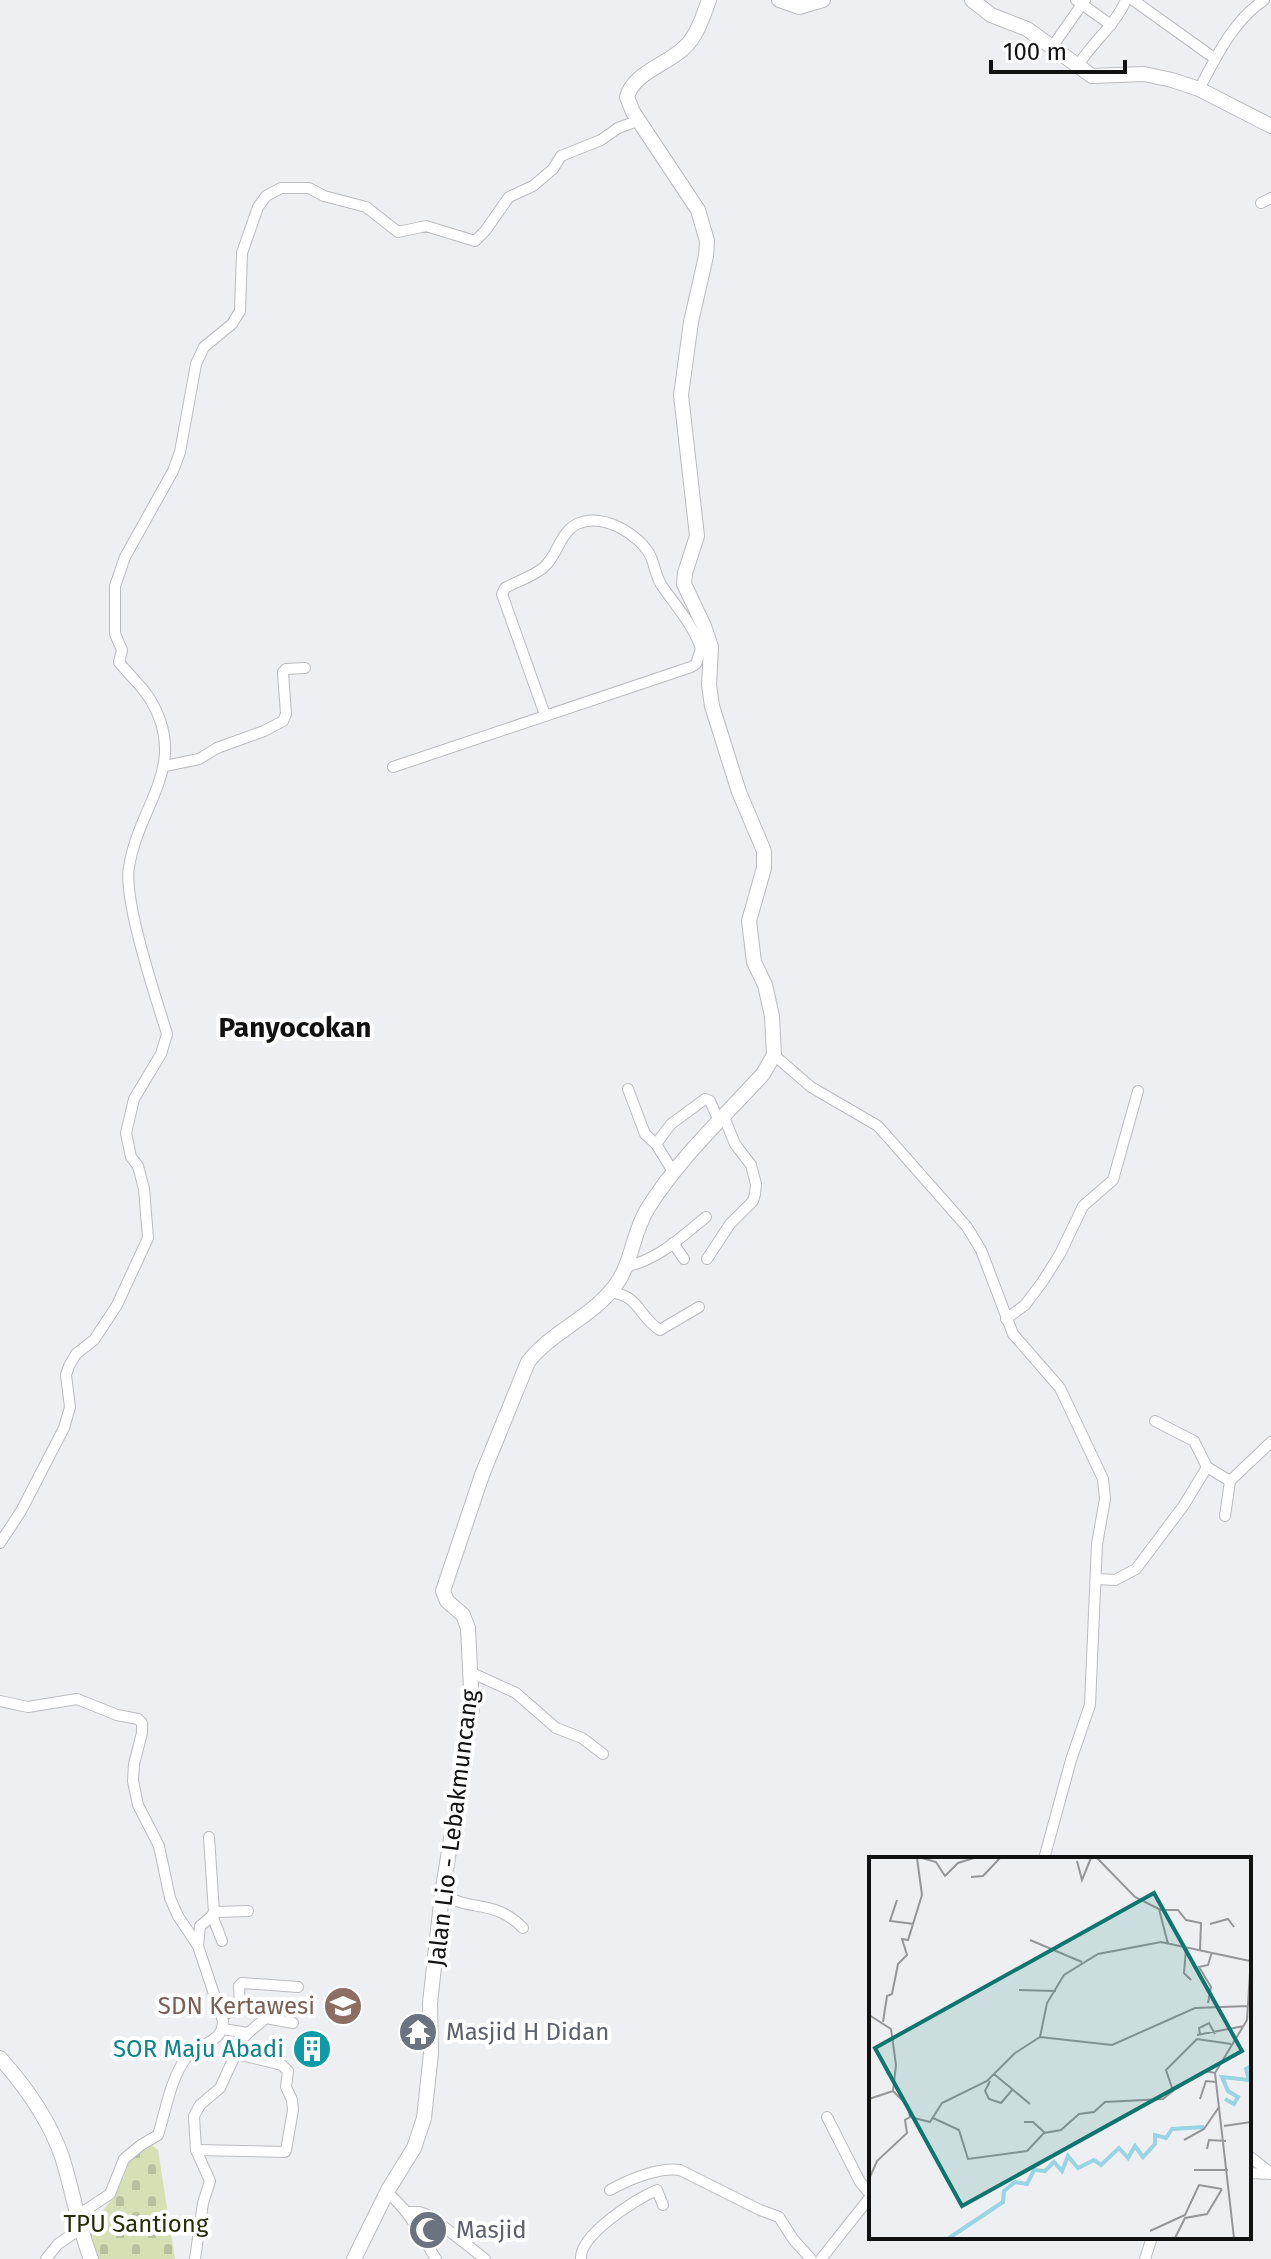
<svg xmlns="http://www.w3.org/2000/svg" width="1271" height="2259" font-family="'Fira Sans',sans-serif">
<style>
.cemetery{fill:url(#cemetery-stones)}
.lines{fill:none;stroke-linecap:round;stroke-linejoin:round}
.street-casing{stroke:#bbbbbf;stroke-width:12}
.secondary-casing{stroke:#bbbbbf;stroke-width:16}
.street{stroke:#fff;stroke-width:10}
.secondary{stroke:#fff;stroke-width:14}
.labels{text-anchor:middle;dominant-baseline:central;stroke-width:8;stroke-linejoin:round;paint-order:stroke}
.street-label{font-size:24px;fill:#111112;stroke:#fff}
.education-label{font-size:24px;fill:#785e54;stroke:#fff;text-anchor:end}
.worship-label{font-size:24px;fill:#5b616d;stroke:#fff;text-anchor:start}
.culture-label{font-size:24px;fill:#0d838f;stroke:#fff;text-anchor:end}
.park-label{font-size:24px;fill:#282d08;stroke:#fff}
.quarter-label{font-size:28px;font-weight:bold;fill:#111112;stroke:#fff}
.inset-river{fill:none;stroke:#98d4e1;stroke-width:4}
.inset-road{fill:none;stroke:#969699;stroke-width:2}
.view{fill:#0f766e;fill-opacity:0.15;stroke:#0f766e;stroke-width:4}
.inset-edge{fill:none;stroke:#111112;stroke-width:4}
</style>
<defs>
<pattern id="cemetery-stones" width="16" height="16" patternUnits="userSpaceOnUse" patternTransform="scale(2)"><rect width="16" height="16" fill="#d7e0b5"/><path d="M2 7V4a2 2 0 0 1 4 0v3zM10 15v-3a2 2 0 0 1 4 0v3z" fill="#b8bf9b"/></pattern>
</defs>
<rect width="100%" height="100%" fill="#eeeff3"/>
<polygon class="cemetery" points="152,2145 158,2150 175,2259 95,2259 88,2229 108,2204 124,2177 121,2165"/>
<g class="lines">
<g class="street-casing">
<g id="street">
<polyline points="1076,0 1111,25"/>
<polyline points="1133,0 1214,58"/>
<polyline points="1052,47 1085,0"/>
<path d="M1077 67C1091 43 1115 26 1126 0"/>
<path d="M1199 89C1217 56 1232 22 1264 0"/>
<polyline points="1261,203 1271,198"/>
<path d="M545 715 502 594 505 588C517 581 532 577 543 568 558 556 559 533 577 524 602 512 640 534 651 557 655 567 656 577 662 586 676 606 694 626 701 649L711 647"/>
<polyline points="165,766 199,759 217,748 264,731 283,721 286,714 283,672 286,669 305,668"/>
<polyline points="393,767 691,667 696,664 701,649"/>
<polyline points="774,1055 811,1087 878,1126 967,1227 981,1250 1013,1334 1060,1388 1103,1479 1105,1499 1097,1544 1090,1705 1071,1760 1044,1859"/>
<polyline points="628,1089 645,1134 656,1144"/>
<polyline points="672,1170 656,1144 671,1124 705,1099 710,1101 719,1121"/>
<polyline points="673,1243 684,1259"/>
<polyline points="707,1259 730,1224 753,1201 755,1194 756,1184 751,1165 735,1144 724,1117"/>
<path d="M628 1266C659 1259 682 1236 706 1217"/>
<path d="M610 1292C641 1296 638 1317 660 1330L699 1307"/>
<polyline points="1006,1319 1025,1305 1043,1281 1060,1254 1083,1206 1113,1180 1138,1091"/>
<polyline points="1155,1421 1194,1441 1207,1467"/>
<polyline points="1225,1516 1230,1481"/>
<path d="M0 1543 21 1511 64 1428 70 1407 66 1375 69 1366 76 1354 94 1340 117 1305 148 1238 144 1189 138 1166 131 1157 126 1133 134 1099 161 1054 167 1034C156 998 123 900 129 867 139 804 190 765 150 699 141 685 129 675 119 662L122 650 115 634V586L125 557 173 471 180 452 196 364 204 347 232 324 240 311 242 253 258 207 266 196 281 188H309L324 196 366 207 398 232 426 226 475 241 485 231 509 197 533 186 553 169 561 156 601 140 618 128 640 120"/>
<polyline points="1096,1579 1115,1580 1136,1569 1184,1505 1207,1467 1230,1481 1271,1442"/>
<polyline points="472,1673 516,1693 556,1728 582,1738 603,1754"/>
<path d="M0 1701 28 1707 77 1699 117 1715 138 1719 142 1723V1733L134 1764 133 1781 138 1805 159 1846 170 1898 178 1916 198 1946 223 2021C223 2044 198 2042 186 2058 170 2080 166 2110 158 2135L141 2145 124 2159 110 2194 78 2215"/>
<polyline points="209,1837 214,1913"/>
<path d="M442 1894C471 1912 495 1899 523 1928"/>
<polyline points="212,1915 222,1941"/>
<polyline points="198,1946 200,1926 217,1912 248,1911"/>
<path d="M222 2014C242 2012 240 2003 239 1986L242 1983 298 1987"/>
<polyline points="223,2029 248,2033 266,2018 293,2023"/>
<polyline points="827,2117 860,2182 871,2195"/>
<polyline points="196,2150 285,2152 286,2150 293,2110 292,2100 286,2087 288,2071 282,2065 237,2054"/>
<polyline points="1249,2156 1271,2173"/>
<polyline points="1249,2173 1271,2174"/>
<path d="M610 2190C628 2180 658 2167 680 2170L760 2210 779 2217 793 2239 811 2259"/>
<path d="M387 2193C408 2208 422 2237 436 2259"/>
<polyline points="408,2212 419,2212 430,2216 485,2259"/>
<polyline points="46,2259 58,2244 80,2229"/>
<polyline points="195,2259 203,2203 210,2181 196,2150 194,2116 200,2105 220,2088 243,2038 248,2033"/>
<path d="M581 2259C579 2235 636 2199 657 2190L663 2205"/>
<polyline points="821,2259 871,2196"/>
<polyline points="1145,2259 1152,2237"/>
</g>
</g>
<g class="secondary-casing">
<g id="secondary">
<polyline points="779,0 799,7 823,0"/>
<polyline points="972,0 991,15 1027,29 1092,76 1144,74 1172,80 1199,89 1271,126"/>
<path d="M0 2058C26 2087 49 2119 62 2157 73 2191 78 2226 91 2259"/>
<path d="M354 2259 388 2190 414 2148 424 2118 431 2053 430 2003 442 1894 472 1709 468 1628 463 1615 447 1601 443 1591 482 1475 528 1362C551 1332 592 1317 615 1286 633 1262 632 1233 648 1208 680 1157 723 1118 763 1074L774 1055 772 1016 765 985 754 962 749 921 764 868V851L739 792 712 706 709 685 711 647 704 626 684 584 685 573 697 536 681 395 691 322 706 256 707 241 698 210 633 112 627 97C634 70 675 63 691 40 700 28 704 13 709 0"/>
</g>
</g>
<use href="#street" class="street"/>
<use href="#secondary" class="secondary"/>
</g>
<defs>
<g id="school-disc" transform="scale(2)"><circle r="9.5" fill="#8d6e63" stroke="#fff"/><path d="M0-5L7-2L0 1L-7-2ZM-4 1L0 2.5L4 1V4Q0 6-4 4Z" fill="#fff"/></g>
<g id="temple-disc" transform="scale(2)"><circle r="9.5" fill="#6b7280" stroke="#fff"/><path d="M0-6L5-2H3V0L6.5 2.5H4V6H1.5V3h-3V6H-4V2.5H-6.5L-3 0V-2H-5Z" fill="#fff"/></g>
<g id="building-disc" transform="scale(2)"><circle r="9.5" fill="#0f9aa8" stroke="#fff"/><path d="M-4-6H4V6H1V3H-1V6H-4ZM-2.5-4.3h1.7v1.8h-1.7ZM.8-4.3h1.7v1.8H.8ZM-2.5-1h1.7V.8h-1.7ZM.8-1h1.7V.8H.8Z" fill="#fff"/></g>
<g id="mosque-disc" transform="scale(2)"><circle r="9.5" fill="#6b7280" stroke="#fff"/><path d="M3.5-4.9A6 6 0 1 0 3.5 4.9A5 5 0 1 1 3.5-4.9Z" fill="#fff"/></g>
</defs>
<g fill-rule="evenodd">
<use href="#school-disc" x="343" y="2006"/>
<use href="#temple-disc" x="418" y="2032"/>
<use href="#building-disc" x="312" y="2049"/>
<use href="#mosque-disc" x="428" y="2230"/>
</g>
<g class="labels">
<g class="street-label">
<text transform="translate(453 1828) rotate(-83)">Jalan Lio - Lebakmuncang</text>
</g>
<g class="education-label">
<text x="315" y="2006">SDN Kertawesi</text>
</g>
<g class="worship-label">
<text x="446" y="2032">Masjid H Didan</text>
<text x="456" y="2230">Masjid</text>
</g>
<g class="culture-label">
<text x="284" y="2049">SOR Maju Abadi</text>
</g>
<g class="park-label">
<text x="136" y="2224">TPU Santiong</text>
</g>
<g class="quarter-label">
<text x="295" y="1027">Panyocokan</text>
</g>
</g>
<g transform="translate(869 1857)">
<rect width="382" height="382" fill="#eeeff3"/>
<path class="inset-river" d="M356 242 365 247 369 240 359 234 353 220 380 223 377 212 382 209M80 381 134 345 135 334 146 325 158 327 165 313 176 314 185 305 193 314 199 299 209 311 225 303 232 308 250 291 259 301 266 289 274 300 286 287V278L297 281 303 272 335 270"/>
<path class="inset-road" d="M53 1 67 5 76 19 89 6 105 1M228 1 266 40 290 52 299 87M208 4 213 23 222 1M102 20 114 19 131 1M28 43 21 64 45 67M290 53H309L317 63 332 66 331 93M341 67 359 62 365 70M161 83 213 105M317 92 315 116 322 123M150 133 187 134M339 146 342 130 330 110 339 108 343 95M0 158 22 172 27 208 24 234M14 165 18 139 23 137 29 107 38 98 33 82 39 83 53 38 48 1M328 178 375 169M331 178 330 171 340 166 346 177M171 180 178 146 195 118 229 97 292 85 381 104M125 217 161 247M121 224 116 234 120 242 132 246 144 232M305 233 336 214 346 216M0 242 24 234 39 249 41 260 61 265 73 246 118 224 146 196 171 180 243 188 326 151 379 149M331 242 337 224 347 225M64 261 90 273 99 302 158 294 175 276 192 273 210 257 225 255 236 245 294 242 304 234 297 213 328 182 362 187M155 265H164L176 276M355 269 382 265M315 283 335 272 350 250M338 292 340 283 357 284M325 313H359M0 322 8 304 38 276 36 263 41 260M281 374 316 358 330 328 353 332M306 381 316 361 338 357 353 332M365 381 346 216 378 163 382 100"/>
<path class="view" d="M285 36 373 194 93 349 6 191Z"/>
<rect width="382" height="382" class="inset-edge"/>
</g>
<path d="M991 60v12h134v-12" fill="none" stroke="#111112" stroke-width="4"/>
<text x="1003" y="60" font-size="24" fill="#111112" stroke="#ffffff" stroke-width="6" paint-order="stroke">100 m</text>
</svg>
